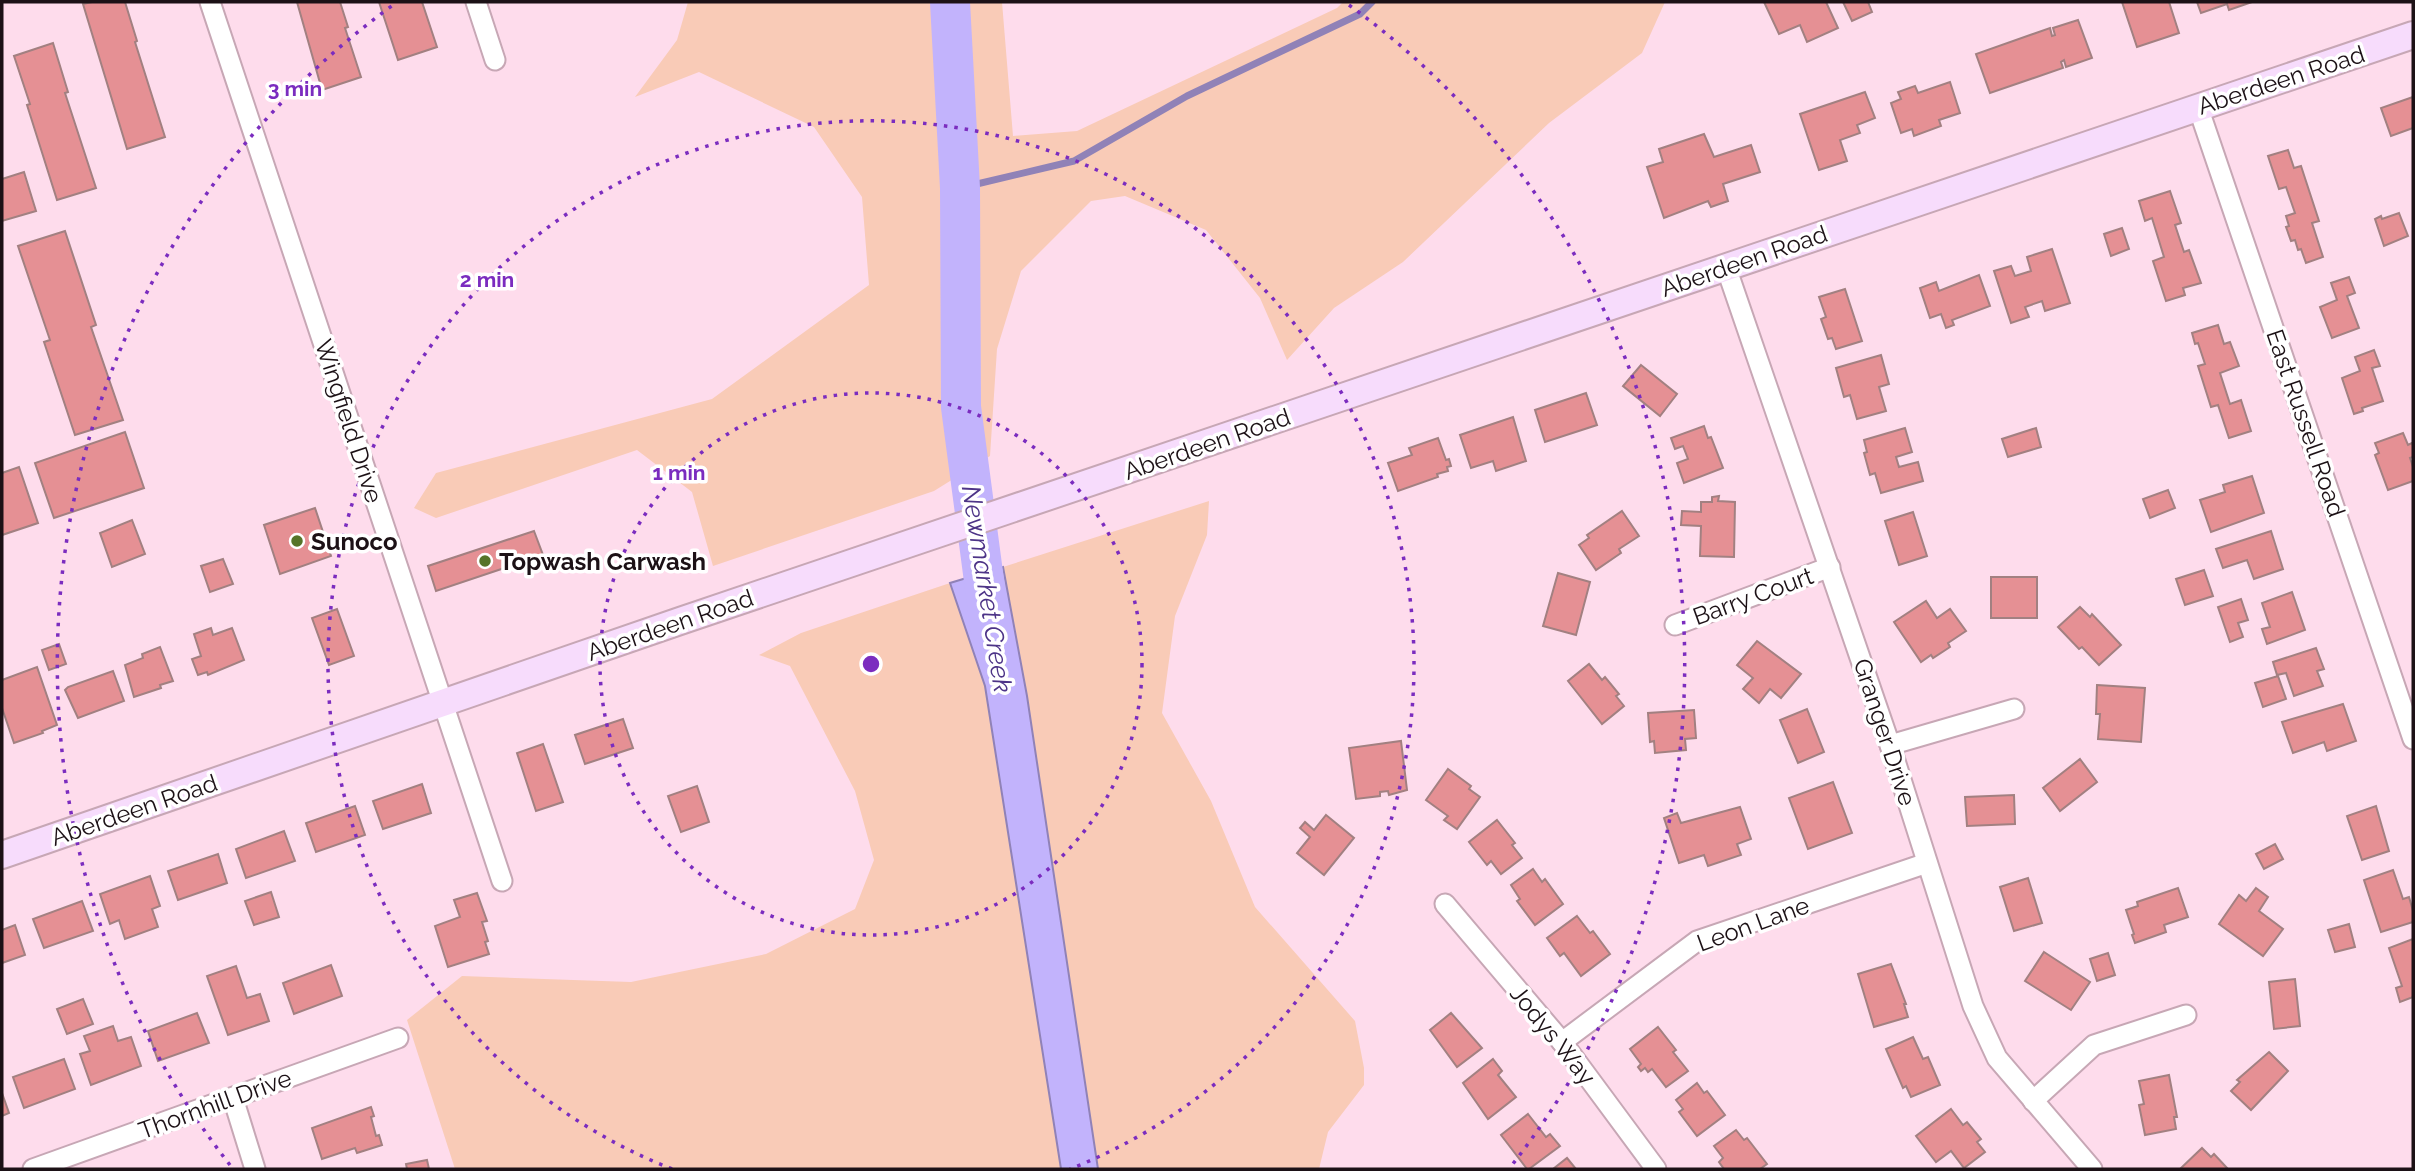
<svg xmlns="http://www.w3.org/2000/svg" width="2415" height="1171" font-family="Raleway,sans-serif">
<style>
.green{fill:#f9cbb7}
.water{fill:#c2b3fc;stroke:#9082b7;stroke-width:2}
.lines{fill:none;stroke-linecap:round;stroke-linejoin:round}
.stream{stroke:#9082b7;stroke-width:7}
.river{stroke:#c2b3fc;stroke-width:40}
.building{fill:#e59094;stroke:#a28081;stroke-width:2}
.street-casing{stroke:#c7a7b5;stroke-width:23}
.secondary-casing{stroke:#c7a7b5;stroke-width:30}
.street{stroke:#fff;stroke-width:19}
.secondary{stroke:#f7dcfc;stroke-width:26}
.ring{fill:none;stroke:#7b2cbf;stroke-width:3.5;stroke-dasharray:3.5 7}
.poi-dot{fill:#567429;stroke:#fff;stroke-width:2.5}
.labels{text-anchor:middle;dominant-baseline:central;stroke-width:7;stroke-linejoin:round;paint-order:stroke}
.street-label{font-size:24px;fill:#1c1116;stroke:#fff}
.poi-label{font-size:24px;font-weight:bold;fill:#1c1116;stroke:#fff;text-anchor:start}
.water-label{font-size:26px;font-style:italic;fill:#4d3487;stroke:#fff}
.centre{fill:#7b2cbf;stroke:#fff;stroke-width:3.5}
.ring-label{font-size:21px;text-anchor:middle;font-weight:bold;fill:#7b2cbf;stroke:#fff;stroke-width:7;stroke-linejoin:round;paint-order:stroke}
</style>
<rect width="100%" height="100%" fill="#fedcec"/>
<g class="green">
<polygon points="688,2 1002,2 1013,136 1077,131 1337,8 1343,2 1665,2 1642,53 1549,123 1403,262 1334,308 1287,360 1260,298 1206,230 1125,196 1091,201 1021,271 997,349 990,456 934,491 713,566 692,492 637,450 436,518 414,508 436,473 712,399 869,285 862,197 814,127 699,72 635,97 677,40"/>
<polygon points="1209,501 1207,535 1175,616 1162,713 1211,801 1255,907 1355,1021 1364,1068 1364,1085 1328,1132 1319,1169 1098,1169 1027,696 1003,567"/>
<polygon points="950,583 985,686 1061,1169 455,1169 407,1020 462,976 631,982 766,954 855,909 874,860 855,791 790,666 759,655 801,633"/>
</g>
<polygon class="water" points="1003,567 1027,696 1098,1169 1061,1169 985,686 950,583"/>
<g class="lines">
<polyline class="stream" points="960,188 1074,161 1187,96 1360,14 1372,2"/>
<polyline class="river" points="950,2 960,188 961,407 990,626"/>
</g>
<g class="building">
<polygon points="92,2 125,2 137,41 135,42 165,137 127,149 83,4"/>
<polygon points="297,2 340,2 348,27 345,28 361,77 322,90"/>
<polygon points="379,2 422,2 437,47 398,60"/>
<polygon points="1764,2 1826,2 1838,28 1807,42 1800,25 1779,34"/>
<polygon points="1843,2 1868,2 1872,12 1852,21"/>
<polygon points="2122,2 2169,2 2179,33 2137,47"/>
<polygon points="2197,2 2252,2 2229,10 2227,4 2201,13"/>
<polygon points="2078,20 2092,58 2066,67 2064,60 2061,62 2063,68 1990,93 1976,54 2050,28 2052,36 2055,35 2053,28"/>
<polygon points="53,43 68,92 65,93 96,188 57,200 27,105 30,104 14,56"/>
<polygon points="1950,82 1960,113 1939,120 1941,126 1914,136 1912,129 1901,133 1891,103 1901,99 1898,92 1915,86 1918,93"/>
<polygon points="1865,92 1875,118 1857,125 1860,133 1840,140 1847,161 1819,170 1800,114"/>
<polygon points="2413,97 2413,128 2391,136 2381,108"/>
<polygon points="1704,134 1714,157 1751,145 1760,172 1723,184 1728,201 1711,207 1708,201 1664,218 1647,167 1663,162 1659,149"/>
<polygon points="2288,150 2294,168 2301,166 2319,221 2312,223 2323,257 2306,263 2301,249 2298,250 2295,240 2291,241 2286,227 2289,226 2286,216 2295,213 2286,187 2279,189 2268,156"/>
<polygon points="24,172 36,211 2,221 2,179"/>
<polygon points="2170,191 2181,223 2175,225 2184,252 2189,250 2201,283 2183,288 2185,295 2166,301 2153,261 2164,257 2152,218 2145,221 2139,201"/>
<polygon points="2399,213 2408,236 2384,246 2375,219 2381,216 2382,219"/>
<polygon points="2122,228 2129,249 2111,256 2104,234"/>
<polygon points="65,231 96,325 91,327 123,420 75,435 44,342 50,340 18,246"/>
<polygon points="2052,249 2070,303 2045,311 2042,301 2025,307 2029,317 2011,323 1994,271 2011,266 2015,276 2031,271 2027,257"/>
<polygon points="1979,275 1990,306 1952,320 1954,325 1946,328 1941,314 1930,318 1920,288 1936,282 1939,291"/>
<polygon points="2349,277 2355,293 2347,296 2359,328 2332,338 2320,307 2337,300 2331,283"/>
<polygon points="1845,289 1862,341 1836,349 1832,338 1828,339 1821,319 1826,317 1819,297"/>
<polygon points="2218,325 2224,344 2230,342 2239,366 2220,373 2230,404 2241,400 2251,431 2229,438 2218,405 2211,407 2198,366 2205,364 2198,343 2195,344 2192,333"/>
<polygon points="2374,350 2380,366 2372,368 2383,401 2362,408 2363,411 2354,414 2342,378 2360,371 2355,357"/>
<polygon points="1881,355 1889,384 1879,387 1886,411 1857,419 1850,395 1844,397 1836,368"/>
<polygon points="1641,365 1677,394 1660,416 1623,386"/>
<polygon points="1586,393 1597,425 1545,442 1535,410"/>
<polygon points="1513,417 1526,461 1496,471 1493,461 1471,468 1460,435"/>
<polygon points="1704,426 1708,438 1711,437 1723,468 1684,483 1677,463 1688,459 1683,446 1675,449 1671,438"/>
<polygon points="1905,428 1912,452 1896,457 1899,467 1918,462 1923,481 1881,493 1875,473 1870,475 1864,453 1867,452 1864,440"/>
<polygon points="2036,428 2041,447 2008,457 2002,439"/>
<polygon points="125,432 144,488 54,518 35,463"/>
<polygon points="2403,433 2408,445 2412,443 2413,446 2413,457 2410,458 2413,467 2413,481 2388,490 2375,455 2379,453 2375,443"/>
<polygon points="1438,438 1446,460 1449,459 1451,466 1447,467 1448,471 1437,474 1438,477 1398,491 1388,463 1412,455 1409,448"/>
<polygon points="19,467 38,523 2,535 2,473"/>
<polygon points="2252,476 2264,513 2211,532 2200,500 2225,492 2223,485"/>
<polygon points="2168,490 2175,508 2150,518 2143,499"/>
<polygon points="1719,496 1718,501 1735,502 1734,557 1700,556 1701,526 1681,525 1682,511 1701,512 1701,502 1712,502 1712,497"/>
<polygon points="315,508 331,556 280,574 264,525"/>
<polygon points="1622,511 1639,536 1619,549 1621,553 1596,570 1579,545 1589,538 1587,535"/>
<polygon points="1913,512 1927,556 1899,565 1885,521"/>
<polygon points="132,520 145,554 112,567 100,533"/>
<polygon points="534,531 543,555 436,591 428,566"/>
<polygon points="2271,531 2283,569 2254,579 2247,560 2223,568 2216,549"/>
<polygon points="223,559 233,584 210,592 201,566"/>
<polygon points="2204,570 2213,596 2185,605 2176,579"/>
<polygon points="1558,573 1590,582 1576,635 1543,626"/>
<rect x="1991" y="577" width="46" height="41"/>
<polygon points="2292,592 2305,630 2267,644 2262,629 2270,627 2262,603"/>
<polygon points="2241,599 2248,620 2238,623 2243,637 2230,642 2218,607"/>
<polygon points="1926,601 1937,618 1950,609 1966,631 1948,643 1950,647 1933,658 1931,655 1921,662 1894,622"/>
<polygon points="2080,607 2090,617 2092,614 2121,645 2099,665 2082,647 2079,649 2058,627"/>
<polygon points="337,609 354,656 329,665 312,618"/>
<polygon points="211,628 213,635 232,628 244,660 208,675 207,672 198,675 192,659 201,656 194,634"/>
<polygon points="1757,641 1801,674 1781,698 1770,689 1759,703 1743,689 1753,678 1737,665"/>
<polygon points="59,644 66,664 49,670 42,650"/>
<polygon points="160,647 173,681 160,685 161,688 134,697 125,665 143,658 142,654"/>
<polygon points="2316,648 2324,669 2317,671 2323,686 2294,696 2286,673 2277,675 2273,662"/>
<polygon points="1589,664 1602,680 1605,677 1619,694 1616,696 1624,706 1602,724 1568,681"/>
<polygon points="37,667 57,725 42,731 43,733 14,743 2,708 2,680"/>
<polygon points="113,671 124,701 78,718 65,690 68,687"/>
<polygon points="2278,676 2286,699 2263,707 2255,683"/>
<polygon points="2097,685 2145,688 2141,742 2098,739 2100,714 2096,714"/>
<polygon points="2343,704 2356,741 2327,751 2324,742 2293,753 2282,722"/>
<polygon points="1807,709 1824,752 1798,763 1780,720"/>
<polygon points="1694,710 1696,738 1685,739 1686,750 1655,753 1654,741 1650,742 1648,713"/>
<polygon points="623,719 633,748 585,764 575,735"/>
<polygon points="1401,741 1407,790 1389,795 1388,791 1380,792 1380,796 1356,799 1349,748"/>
<polygon points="543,744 563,802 536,811 517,753"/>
<polygon points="2080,759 2097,782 2060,811 2043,788"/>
<polygon points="1448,769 1471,786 1469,789 1480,797 1457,829 1444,820 1448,816 1426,800"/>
<polygon points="1833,782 1852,833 1808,849 1789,798"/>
<polygon points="422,784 431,813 383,829 373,801"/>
<polygon points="697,786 709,822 681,832 668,796"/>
<polygon points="2014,795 2015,824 1967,826 1965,797"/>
<polygon points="355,806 365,835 316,852 306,823"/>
<polygon points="2376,806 2389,851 2362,860 2347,816"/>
<polygon points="1740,807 1751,839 1737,844 1741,855 1708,866 1704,855 1679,863 1664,818 1677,813 1681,823"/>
<polygon points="1326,815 1354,838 1324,875 1297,853 1310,837 1300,828 1305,822 1314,830"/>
<polygon points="1497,820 1515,843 1512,845 1522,858 1501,874 1491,861 1487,865 1469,842"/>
<polygon points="284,831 295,861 246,878 236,849"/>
<polygon points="2275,844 2283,859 2264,869 2256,854"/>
<polygon points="218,854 227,883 178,900 168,871"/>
<polygon points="1533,869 1542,882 1545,879 1563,904 1535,925 1517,901 1520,899 1511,885"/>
<polygon points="2393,870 2403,899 2409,897 2413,911 2413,922 2381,932 2364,880"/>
<polygon points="150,876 160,906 152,909 158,927 125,939 119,920 110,924 100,894"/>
<polygon points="2028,878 2042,923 2014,931 2000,887"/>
<polygon points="2178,888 2188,917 2164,925 2166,932 2135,943 2132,935 2134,934 2126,910 2138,906 2137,902"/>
<polygon points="2256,888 2268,897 2259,911 2283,929 2263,956 2219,924 2239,895 2246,901"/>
<polygon points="271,892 279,917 254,925 245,901"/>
<polygon points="477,893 487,921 482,922 488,941 485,942 489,954 448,967 435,926 460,917 454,900"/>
<polygon points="82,901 93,931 44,948 33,919"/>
<polygon points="1577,916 1590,933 1593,931 1610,954 1581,976 1564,953 1560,956 1547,938"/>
<polygon points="2349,924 2355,947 2335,952 2328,930"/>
<polygon points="15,925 25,955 2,963 2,930"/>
<polygon points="2413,939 2413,997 2400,1002 2396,988 2402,986 2389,948"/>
<polygon points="2044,952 2090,982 2071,1010 2025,981"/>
<polygon points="2108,953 2115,975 2097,981 2090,959"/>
<polygon points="1891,964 1906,1004 1904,1004 1908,1017 1874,1027 1858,974"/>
<polygon points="331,965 342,996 294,1014 283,983"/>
<polygon points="236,966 247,998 260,994 269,1021 228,1035 207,976"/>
<polygon points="2295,979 2300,1026 2274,1029 2269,982"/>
<polygon points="83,999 93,1024 67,1034 57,1009"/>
<polygon points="197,1013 209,1043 158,1061 148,1031"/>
<polygon points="1451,1013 1482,1048 1457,1067 1430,1030"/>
<polygon points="113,1026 118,1041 131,1037 141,1066 91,1085 80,1054 90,1051 84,1036"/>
<polygon points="1658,1027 1676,1050 1673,1052 1688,1071 1666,1087 1652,1069 1648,1072 1645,1068 1641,1071 1638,1067 1641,1064 1630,1049"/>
<polygon points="1913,1037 1923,1059 1928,1057 1940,1085 1911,1097 1906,1086 1903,1088 1886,1049"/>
<polygon points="2269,1052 2288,1071 2251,1110 2231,1091 2240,1082 2237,1080"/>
<polygon points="64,1059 75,1089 24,1108 13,1077"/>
<polygon points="1493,1059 1502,1071 1498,1075 1516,1097 1488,1119 1463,1083"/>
<polygon points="2169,1075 2177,1117 2174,1117 2176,1129 2145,1135 2139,1105 2144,1104 2139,1081"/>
<polygon points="1697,1083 1704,1093 1707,1091 1725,1115 1697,1136 1679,1112 1683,1109 1676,1100"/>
<polygon points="2,1093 9,1113 2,1116"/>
<polygon points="371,1107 374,1116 371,1117 376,1136 379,1135 382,1145 357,1153 355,1148 322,1159 312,1128"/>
<polygon points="1951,1109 1963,1125 1967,1122 1981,1139 1977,1142 1985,1152 1964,1168 1951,1151 1936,1162 1916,1136"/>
<polygon points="1528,1114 1546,1137 1550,1134 1560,1146 1529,1169 1527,1169 1501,1135"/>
<polygon points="1736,1130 1744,1140 1747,1138 1767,1164 1760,1169 1724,1169 1719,1162 1723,1158 1714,1146"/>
<polygon points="2202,1148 2211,1157 2214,1154 2228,1169 2180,1169"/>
<polygon points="1567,1158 1576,1169 1553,1169"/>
<polygon points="427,1160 429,1169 407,1169 406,1164"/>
</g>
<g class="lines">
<g class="street-casing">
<g id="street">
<polyline points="210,2 502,881"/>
<polyline points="476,2 495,60"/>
<polyline points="2198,107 2413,739"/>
<polyline points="1726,267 1890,745 1973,1006 1997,1058 2092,1169"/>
<polyline points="1675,625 1830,567"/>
<polyline points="1890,745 2014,709"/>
<polyline points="1445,904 1562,1042 1656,1169"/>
<polyline points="1562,1042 1697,941 1927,863"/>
<polyline points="233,1098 255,1169"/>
<polyline points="2033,1101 2094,1045 2186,1015"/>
<polyline points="33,1169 398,1038"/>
</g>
</g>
<g class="secondary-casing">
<polyline id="secondary" points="2,855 680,621 2413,35"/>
</g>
<use href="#street" class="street"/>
<use href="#secondary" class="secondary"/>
</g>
<g class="ring">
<circle cx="871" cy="664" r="271"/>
<path d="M672 1169A543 543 0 1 1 1070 1169"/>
<path d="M230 1165A814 814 0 0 1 393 5M1349 5A814 814 0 0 1 1512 1165"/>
</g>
<g class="poi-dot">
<circle cx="297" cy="541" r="7"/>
<circle cx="485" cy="561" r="7"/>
</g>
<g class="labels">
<g class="street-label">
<text transform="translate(2281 80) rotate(-18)">Aberdeen Road</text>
<text transform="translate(1744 261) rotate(-19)">Aberdeen Road</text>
<text transform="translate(349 421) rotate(72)">Wingfield Drive</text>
<text transform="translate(2306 423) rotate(71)">East Russell Road</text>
<text transform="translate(1207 444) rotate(-19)">Aberdeen Road</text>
<text transform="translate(1753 596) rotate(-20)">Barry Court</text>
<text transform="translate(670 625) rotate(-19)">Aberdeen Road</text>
<text transform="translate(1885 732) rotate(72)">Granger Drive</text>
<text transform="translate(134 810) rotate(-19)">Aberdeen Road</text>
<text transform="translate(1753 924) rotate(-20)">Leon Lane</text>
<text transform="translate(1553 1035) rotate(51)">Jodys Way</text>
<text transform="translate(215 1104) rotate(-20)">Thornhill Drive</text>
</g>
<g class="poi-label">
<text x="311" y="541">Sunoco</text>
<text x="499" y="561">Topwash Carwash</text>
</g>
<g class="water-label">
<text transform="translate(987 589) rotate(81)">Newmarket Creek</text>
</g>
</g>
<circle cx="871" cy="664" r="10" class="centre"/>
<g class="ring-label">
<text x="295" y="96">3 min</text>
<text x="487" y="287">2 min</text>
<text x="679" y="480">1 min</text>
</g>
<rect width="2415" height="1171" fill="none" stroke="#1c1116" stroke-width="7"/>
</svg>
